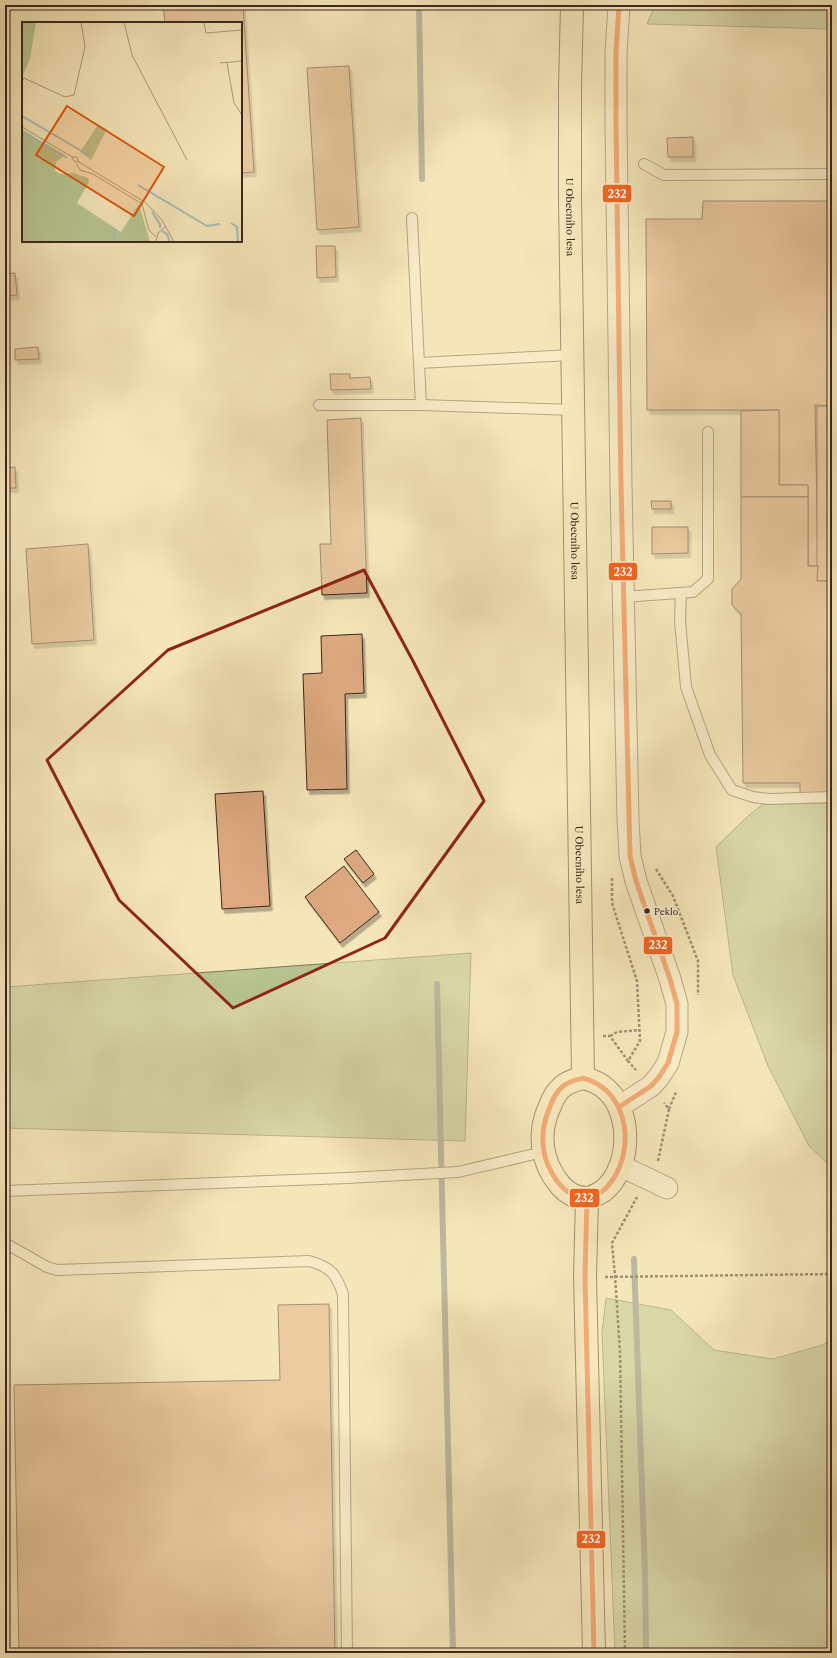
<svg xmlns="http://www.w3.org/2000/svg" width="837" height="1658" font-family="'Libre Caslon Text',serif">
<style>
.green{fill:#b8c692;stroke:#7a7658}
.lines{fill:none;stroke-linecap:round;stroke-linejoin:round}
.stream{stroke:#79817d;stroke-width:6}
.building{fill:#dea980;stroke:#3b271f;filter:url(#shadow)}
.lane-casing{stroke:#6a5746;stroke-width:12}
.street-casing{stroke:#6a5746;stroke-width:23}
.primary-casing{stroke:#3b271f;stroke-width:24}
.path{stroke:#3b271f;stroke-width:2.5;stroke-dasharray:3 2;stroke-linecap:butt}
.lane{stroke:#f9efd2;stroke-width:10}
.street{stroke:#f9efd2;stroke-width:21}
.primary{stroke:#f6e7ba;stroke-width:22}
.bus-1-casing{stroke:#f9efd2;stroke-width:8}
.bus-1{stroke:#f26522;stroke-width:5}
.marked{fill:none;stroke:#8f2418;stroke-width:3;stroke-linejoin:round}
.bus-dot{fill:#3b271f;stroke:#f9efd2;stroke-width:1.5}
.labels{text-anchor:middle;dominant-baseline:central;stroke-width:3;stroke-linejoin:round;paint-order:stroke}
.bus-label{font-size:9px;fill:#3b271f;stroke:#f9efd2;text-anchor:start}
.street-label{font-size:10px;fill:#3b271f;stroke:#f9efd2}
.inset-river{fill:none;stroke:#a2bdbb;stroke-width:2}
.inset-road{fill:none;stroke:#ab9a7c;stroke-width:1}
.view{fill:#df560d;fill-opacity:0.15;stroke:#df560d;stroke-width:2}
.inset-edge{fill:none;stroke:#3b271f;stroke-width:2}
.line-badge{stroke:#f9efd2;stroke-width:1.5}
.badge-label{font-size:11px;text-anchor:middle;font-weight:bold;fill:#fff}
</style>
<defs>
<filter id="shadow"><feDropShadow dx="2.5" dy="4.5" stdDeviation="0" flood-color="#0004"/></filter>
</defs>
<rect width="100%" height="100%" fill="#f6e7ba"/>
<filter id="stains"><feTurbulence type="fractalNoise" baseFrequency=".005" numOctaves="4"/><feColorMatrix values="0 0 0 0 .2 0 0 0 0 .09 0 0 0 0 .02 0 0 0 .5 -.17"/></filter>
<radialGradient id="worn" r=".72"><stop offset=".6" stop-color="#630" stop-opacity="0"/><stop offset="1" stop-color="#630" stop-opacity=".3"/></radialGradient>
<g class="green">
<polygon points="655,5 832,5 832,29 647,24"/>
<polygon points="832,803 832,1168 809,1146 768,1066 733,975 716,847 748,816 763,804"/>
<polygon points="471,953 465,1141 5,1128 5,987"/>
<polygon points="606,1298 671,1310 714,1350 773,1359 823,1345 832,1339 832,1653 615,1653 602,1333"/>
</g>
<g class="lines">
<g class="stream">
<polyline points="419,5 422,179"/>
<polyline points="437,984 453,1653"/>
<polyline points="634,1259 645,1573 646,1653"/>
</g>
</g>
<g class="building">
<polygon points="163,5 243,5 254,172 241,173 241,23 165,23"/>
<polygon points="349,66 359,227 317,230 307,68"/>
<polygon points="693,137 693,157 668,157 667,138"/>
<polygon points="703,201 832,201 832,406 815,405 818,566 808,566 808,485 779,485 779,410 647,410 646,219 702,219"/>
<polygon points="316,246 335,246 336,277 317,278"/>
<polygon points="15,273 17,295 5,296 5,274"/>
<polygon points="38,347 39,359 15,360 15,349"/>
<polygon points="330,374 350,374 350,378 370,377 371,389 331,390"/>
<rect x="817" y="406" width="15" height="175"/>
<polygon points="779,410 779,485 808,485 808,497 741,497 741,411"/>
<polygon points="361,418 367,593 322,595 320,544 331,544 327,420"/>
<polygon points="15,467 16,488 6,488 5,468"/>
<polygon points="741,497 808,497 808,566 818,566 817,581 832,581 832,793 800,793 800,783 743,783 741,614 732,605 732,589 741,579"/>
<polygon points="651,501 671,501 671,509 652,509"/>
<polygon points="652,527 688,527 688,553 652,554"/>
<polygon points="88,544 94,640 32,644 26,549"/>
<polygon points="362,634 364,693 345,694 347,789 307,790 303,674 322,673 321,636"/>
<polygon points="263,791 270,906 222,909 215,794"/>
<polygon points="356,850 374,874 363,883 344,859"/>
<polygon points="344,866 379,912 340,943 305,897"/>
<polygon points="329,1304 335,1653 19,1653 14,1385 280,1380 278,1305"/>
</g>
<g class="lines">
<g class="lane-casing">
<g id="lane">
<polyline points="644,164 664,175 832,174"/>
<polyline points="412,218 421,405"/>
<polyline points="419,363 572,355"/>
<polyline points="319,405 421,405 573,410"/>
<polyline points="681,593 680,621 686,687 710,755 732,790 753,797 769,799 832,797"/>
<polyline points="623,597 693,592 708,579 708,432"/>
<polyline points="5,1191 347,1178 458,1172 543,1152"/>
<path d="M5 1243 47 1267 57 1270 309 1261C331 1267 336 1274 343 1294L347 1653"/>
</g>
</g>
<g class="street-casing">
<g id="street">
<polyline points="619,1107 651,1086 659,1077 668,1063 677,1032 677,1004 670,979 636,881 630,856 628,819 621,485 616,125 616,54 619,5"/>
<polyline points="621,1166 667,1188"/>
</g>
</g>
<g class="primary-casing">
<g id="primary">
<path id="s1" d="M572 5 570 88V196L583 1078"/>
<path d="M583 1078C592 1080 600 1083 607 1090 633 1114 631 1169 603 1191 598 1194 592 1198 586 1198 576 1198 567 1193 560 1185 541 1162 537 1133 550 1106 553 1099 556 1092 561 1088 567 1082 575 1080 583 1078Z"/>
<polyline points="587,1198 585,1277 594,1653"/>
</g>
</g>
<g class="path">
<polyline points="656,869 673,896 698,961 698,995"/>
<polyline points="612,878 612,903 637,981 640,1041 628,1061 636,1070"/>
<polyline points="603,1036 610,1036 628,1061"/>
<polyline points="610,1036 617,1032 639,1030"/>
<polyline points="669,1109 676,1092"/>
<polyline points="658,1161 669,1109 664,1103"/>
<polyline points="605,1277 832,1274"/>
<polyline points="625,1653 620,1352 615,1276 612,1243 637,1197"/>
</g>
<use href="#lane" class="lane"/>
<use href="#street" class="street"/>
<use href="#primary" class="primary"/>
<g class="bus-1-casing">
<g id="bus-1">
<polyline points="619,5 616,54 616,125 621,485 630,856 636,881 670,979 677,1004 677,1032 668,1063 659,1077 651,1086 619,1107"/>
<path d="M583 1078C631 1090 637 1156 606 1188 601 1193 593 1198 585 1198 573 1198 564 1190 557 1181 541 1159 539 1134 549 1109 552 1100 556 1092 563 1086 569 1081 576 1080 583 1078Z"/>
<polyline points="587,1198 585,1277 594,1653"/>
</g>
</g>
<use href="#bus-1" class="bus-1"/>
</g>
<path d="M0 0H837V1658H0ZM364 570 413 661 484 801 385 938 233 1008 119 900 47 760 168 650Z" fill="#f6e7ba" fill-opacity=".55" fill-rule="evenodd"/>
<path class="marked" d="M364 570 413 661 484 801 385 938 233 1008 119 900 47 760 168 650Z"/>
<circle class="bus-dot" cx="647" cy="911" r="3.5"/>
<g class="labels">
<g class="bus-label">
<text x="654" y="911">Peklo</text>
</g>
<g class="street-label">
<text stroke="none"><textPath href="#s1" startOffset="212">U Obecního lesa</textPath></text>
<text stroke="none"><textPath href="#s1" startOffset="536">U Obecního lesa</textPath></text>
<text stroke="none"><textPath href="#s1" startOffset="860">U Obecního lesa</textPath></text>
</g>
</g>
<g transform="translate(22 22)">
<rect width="220" height="220" fill="#f6e7ba"/>
<path d="M0 0H14L8 37 0 55ZM76 103 85 107 69 138 58 130ZM0 108 43 133 34 140 33 149 38 152 51 151 66 156 67 160 55 181 99 210 117 182 128 220H0Z" fill="#b8c692"/>
<path class="inset-river" d="M0 94 68 134M0 109 45 136M116 163 185 204 198 202M130 190 138 202V206M209 201 215 205 216 220M140 209 145 212 148 220M91 220 94 208"/>
<path class="inset-road" d="M102 0 110 33 165 138M182 0 184 11 220 8M198 41 220 39M205 41 212 81 220 93M0 60 2 56 43 75 52 73 63 25 59 0M0 105 50 135 52 139 57 140M50 135H55L57 140 124 181 140 198 152 220M54 141 58 148 71 152 120 182 127 208 134 215M134 220 136 211 144 204"/>
<path class="view" d="M45 84 142 145 112 194 14 133Z"/>
<rect width="220" height="220" class="inset-edge"/>
</g>
<g class="line-badge">
<rect x="602" y="184" width="30" height="19" rx="4" fill="#f26522"/>
<rect x="608" y="562" width="30" height="19" rx="4" fill="#f26522"/>
<rect x="643" y="936" width="30" height="19" rx="4" fill="#f26522"/>
<rect x="569" y="1188" width="31" height="20" rx="4" fill="#f26522"/>
<rect x="576" y="1530" width="30" height="19" rx="4" fill="#f26522"/>
</g>
<g class="badge-label">
<text x="617" y="198">232</text>
<text x="623" y="576">232</text>
<text x="658" y="949">232</text>
<text x="584" y="1202">232</text>
<text x="591" y="1543">232</text>
</g>
<rect width="837" height="1658" fill="none" stroke="#f6e7ba" stroke-width="20"/>
<rect x="6" y="6" width="825" height="1646" fill="none" stroke="#3b271f" stroke-width="2"/>
<rect x="10" y="10" width="817" height="1638" fill="none" stroke="#3b271f"/>
<rect width="100%" height="100%" filter="url(#stains)"/>
<rect width="100%" height="100%" fill="url(#worn)"/>
</svg>
